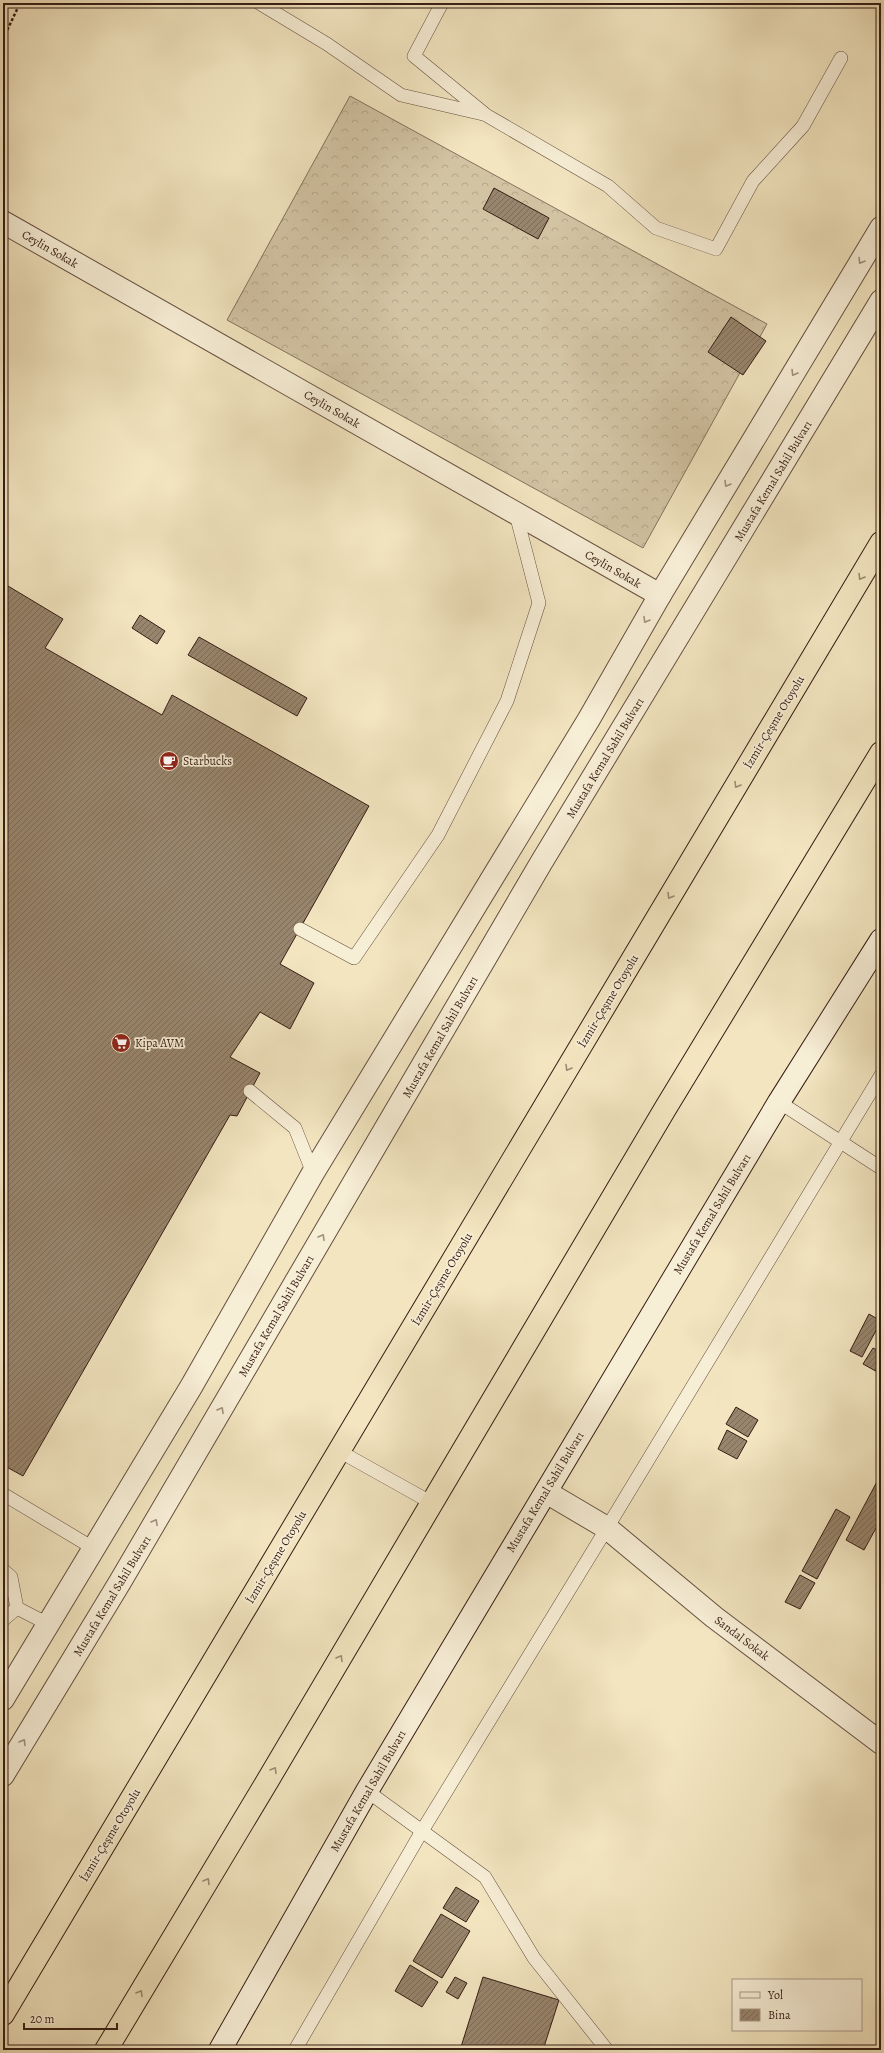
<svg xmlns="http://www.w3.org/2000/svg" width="884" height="2053" font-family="Alegreya,serif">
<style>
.forest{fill:url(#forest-crowns);stroke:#84705c}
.building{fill:url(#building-hatch);stroke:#361d14}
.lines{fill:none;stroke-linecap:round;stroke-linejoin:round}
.service-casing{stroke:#654f3f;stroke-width:14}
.minor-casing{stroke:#654f3f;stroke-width:24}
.tertiary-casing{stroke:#654f3f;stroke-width:24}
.secondary-casing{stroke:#361d14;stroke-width:24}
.motorway-casing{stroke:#361d14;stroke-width:24}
.path{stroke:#361d14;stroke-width:2.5;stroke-dasharray:3 2;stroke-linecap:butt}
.service{stroke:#f7eed6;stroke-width:13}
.minor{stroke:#f7eed6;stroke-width:22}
.tertiary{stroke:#f7eed6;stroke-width:22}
.secondary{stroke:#f7eed6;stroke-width:22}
.motorway{stroke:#f2e5c0;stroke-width:22}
.oneway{stroke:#a0907f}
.oneway2{stroke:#9d8b73}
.labels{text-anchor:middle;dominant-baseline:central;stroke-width:3.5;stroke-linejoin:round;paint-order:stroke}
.street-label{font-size:12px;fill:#361d14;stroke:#f7eed6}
.poi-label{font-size:12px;fill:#361d14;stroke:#f7eed6;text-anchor:start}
</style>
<defs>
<pattern id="forest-crowns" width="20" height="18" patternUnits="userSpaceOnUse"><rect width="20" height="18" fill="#d2c3a3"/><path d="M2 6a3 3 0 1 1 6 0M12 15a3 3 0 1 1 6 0" fill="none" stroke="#b5a78b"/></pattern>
<pattern id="building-hatch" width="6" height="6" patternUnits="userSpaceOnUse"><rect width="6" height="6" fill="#98856d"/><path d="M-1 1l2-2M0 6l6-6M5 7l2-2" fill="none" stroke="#7d6c58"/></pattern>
</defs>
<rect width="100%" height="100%" fill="#f2e5c0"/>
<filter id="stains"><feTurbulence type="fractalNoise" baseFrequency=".005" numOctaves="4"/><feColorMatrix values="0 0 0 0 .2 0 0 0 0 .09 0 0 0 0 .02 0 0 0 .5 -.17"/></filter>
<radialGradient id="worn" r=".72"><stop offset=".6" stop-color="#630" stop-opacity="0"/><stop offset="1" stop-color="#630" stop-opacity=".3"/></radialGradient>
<polygon class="forest" points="350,96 767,324 643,548 227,320"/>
<g class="building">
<polygon points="494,188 549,218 538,239 483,209"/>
<polygon points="731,317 766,341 743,375 708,352"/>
<polygon points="3,583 63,619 45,648 162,715 172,695 369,806 280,964 314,983 290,1029 260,1012 230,1057 260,1073 237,1116 230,1115 23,1476 3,1465"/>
<polygon points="140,615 165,631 157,644 132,628"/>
<polygon points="199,637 307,698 297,716 188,655"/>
<polygon points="869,1314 881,1321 862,1357 850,1351"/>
<polygon points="873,1348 881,1352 881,1374 863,1364"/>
<polygon points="736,1407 758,1420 748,1437 726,1424"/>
<polygon points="727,1430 747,1441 737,1459 718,1449"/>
<polygon points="881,1474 881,1519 864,1550 846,1540"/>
<polygon points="836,1509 850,1517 817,1579 802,1571"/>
<polygon points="800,1575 815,1583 800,1609 785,1602"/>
<polygon points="456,1887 479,1901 466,1922 443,1908"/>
<polygon points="441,1914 470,1931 442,1978 413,1961"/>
<polygon points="410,1965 438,1982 422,2007 395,1991"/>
<polygon points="455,1977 467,1983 458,1999 446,1992"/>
<polygon points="483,1977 559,2000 543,2050 460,2050"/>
</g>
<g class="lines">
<g class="service-casing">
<g id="service">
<polyline points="259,3 327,44 401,95 483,114"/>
<polyline points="442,3 414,56 486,115 608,186 656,228 716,249 753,181 803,126 841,58"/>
<polyline points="300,929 354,958 438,835 507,701 539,603 516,514"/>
<polyline points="250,1091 295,1128 313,1173"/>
<polyline points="779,1102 881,1168"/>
<polyline points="339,1451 432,1503"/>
<polyline points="3,1494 93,1548"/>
<polyline points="3,1570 11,1577 17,1608 48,1624"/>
<polyline points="3,1620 17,1608"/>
<polyline points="367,1791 485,1877 534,1958 607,2050"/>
<polyline points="295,2050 422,1831 607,1528 881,1075"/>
</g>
</g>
<g class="minor-casing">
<g id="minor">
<polyline points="3,222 660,595"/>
<polyline points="546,1492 607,1528 714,1617 881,1743"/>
</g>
</g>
<g class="tertiary-casing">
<g id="tertiary">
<polyline points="3,1699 191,1387 313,1173 589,719 660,595 881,228"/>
<polyline points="3,1775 120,1582 541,863 881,301"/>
</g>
</g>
<g class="secondary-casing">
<polyline id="secondary" points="220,2050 367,1791 779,1102 881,940"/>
</g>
<g class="motorway-casing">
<g id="motorway">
<polyline points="3,2014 881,543"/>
<polyline points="106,2050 268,1780 665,1109 881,753"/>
</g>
</g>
<polyline class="path" points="3,39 20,3"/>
<use href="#service" class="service"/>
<use href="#minor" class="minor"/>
<use href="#tertiary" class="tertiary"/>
<use href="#secondary" class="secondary"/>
<use href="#motorway" class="motorway"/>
</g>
<defs><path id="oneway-chevron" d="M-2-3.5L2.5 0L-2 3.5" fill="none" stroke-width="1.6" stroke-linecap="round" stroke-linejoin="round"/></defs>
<g class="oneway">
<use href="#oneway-chevron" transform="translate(861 261) rotate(121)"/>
<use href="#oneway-chevron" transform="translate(794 373) rotate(121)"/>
<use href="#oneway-chevron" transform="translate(727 484) rotate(121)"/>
<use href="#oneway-chevron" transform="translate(646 620) rotate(120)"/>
<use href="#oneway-chevron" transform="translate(322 1237) rotate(-60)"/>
<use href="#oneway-chevron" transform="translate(221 1410) rotate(-60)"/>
<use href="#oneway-chevron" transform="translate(155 1522) rotate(-60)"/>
<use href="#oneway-chevron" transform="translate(23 1742) rotate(-59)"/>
</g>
<g class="oneway2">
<use href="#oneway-chevron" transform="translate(861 577) rotate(121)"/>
<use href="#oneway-chevron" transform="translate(737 785) rotate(121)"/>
<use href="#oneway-chevron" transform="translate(670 896) rotate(121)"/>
<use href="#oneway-chevron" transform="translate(568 1068) rotate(121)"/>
<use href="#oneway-chevron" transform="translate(340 1658) rotate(-59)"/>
<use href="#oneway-chevron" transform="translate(274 1770) rotate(-59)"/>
<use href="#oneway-chevron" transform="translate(207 1881) rotate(-59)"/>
<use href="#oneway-chevron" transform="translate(140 1993) rotate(-59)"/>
</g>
<defs>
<g id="cafe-disc" transform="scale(1)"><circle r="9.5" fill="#8f2418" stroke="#f7eed6"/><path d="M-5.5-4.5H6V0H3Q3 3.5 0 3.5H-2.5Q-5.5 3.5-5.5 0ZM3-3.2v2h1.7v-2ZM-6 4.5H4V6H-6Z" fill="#fff"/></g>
<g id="supermarket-disc" transform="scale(1)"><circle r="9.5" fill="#8f2418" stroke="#f7eed6"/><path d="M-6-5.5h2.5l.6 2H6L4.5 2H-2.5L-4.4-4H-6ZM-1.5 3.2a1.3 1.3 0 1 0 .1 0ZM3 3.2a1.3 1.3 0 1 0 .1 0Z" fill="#fff"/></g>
</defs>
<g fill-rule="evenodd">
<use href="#cafe-disc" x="169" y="761"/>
<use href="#supermarket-disc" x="121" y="1043"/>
</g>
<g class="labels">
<g class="street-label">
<text transform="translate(50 249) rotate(30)">Ceylin Sokak</text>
<text transform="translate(332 409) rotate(30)">Ceylin Sokak</text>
<text transform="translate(773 481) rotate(-59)">Mustafa Kemal Sahil Bulvarı</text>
<text transform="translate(613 569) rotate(30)">Ceylin Sokak</text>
<text transform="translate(774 722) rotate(-59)">İzmir-Çeşme Otoyolu</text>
<text transform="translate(605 758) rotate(-59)">Mustafa Kemal Sahil Bulvarı</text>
<text transform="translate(608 1001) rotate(-59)">İzmir-Çeşme Otoyolu</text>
<text transform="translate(440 1037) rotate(-60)">Mustafa Kemal Sahil Bulvarı</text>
<text transform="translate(712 1214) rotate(-59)">Mustafa Kemal Sahil Bulvarı</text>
<text transform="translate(442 1279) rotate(-59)">İzmir-Çeşme Otoyolu</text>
<text transform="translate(276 1316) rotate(-60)">Mustafa Kemal Sahil Bulvarı</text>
<text transform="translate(545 1492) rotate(-59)">Mustafa Kemal Sahil Bulvarı</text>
<text transform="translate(276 1557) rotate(-59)">İzmir-Çeşme Otoyolu</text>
<text transform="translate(112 1596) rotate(-59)">Mustafa Kemal Sahil Bulvarı</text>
<text transform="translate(742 1638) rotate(37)">Sandal Sokak</text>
<text transform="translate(368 1791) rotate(-60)">Mustafa Kemal Sahil Bulvarı</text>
<text transform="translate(110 1835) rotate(-59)">İzmir-Çeşme Otoyolu</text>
</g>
<g class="poi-label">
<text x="183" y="761">Starbucks</text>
<text x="135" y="1043">Kipa AVM</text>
</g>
</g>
<rect width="884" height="2053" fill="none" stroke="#f2e5c0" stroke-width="16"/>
<rect x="4" y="4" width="876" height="2045" fill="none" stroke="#361d14" stroke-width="2"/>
<rect x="8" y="8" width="868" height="2037" fill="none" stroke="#361d14"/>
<rect x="732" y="1979" width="130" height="52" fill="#f7eed6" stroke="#aa9a88"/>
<rect x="740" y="1992" width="20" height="6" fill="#f7eed6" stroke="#aa9a88"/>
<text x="768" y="1999" font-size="12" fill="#361d14">Yol</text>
<rect x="740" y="2009" width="20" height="12" fill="url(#building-hatch)" stroke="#aa9a88"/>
<text x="768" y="2019" font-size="12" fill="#361d14">Bina</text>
<path d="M24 2023v6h93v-6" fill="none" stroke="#361d14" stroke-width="2"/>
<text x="30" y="2023" font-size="12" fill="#361d14" stroke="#f7eed6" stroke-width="3" paint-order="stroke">20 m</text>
<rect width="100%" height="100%" filter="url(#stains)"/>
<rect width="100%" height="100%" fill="url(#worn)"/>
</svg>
